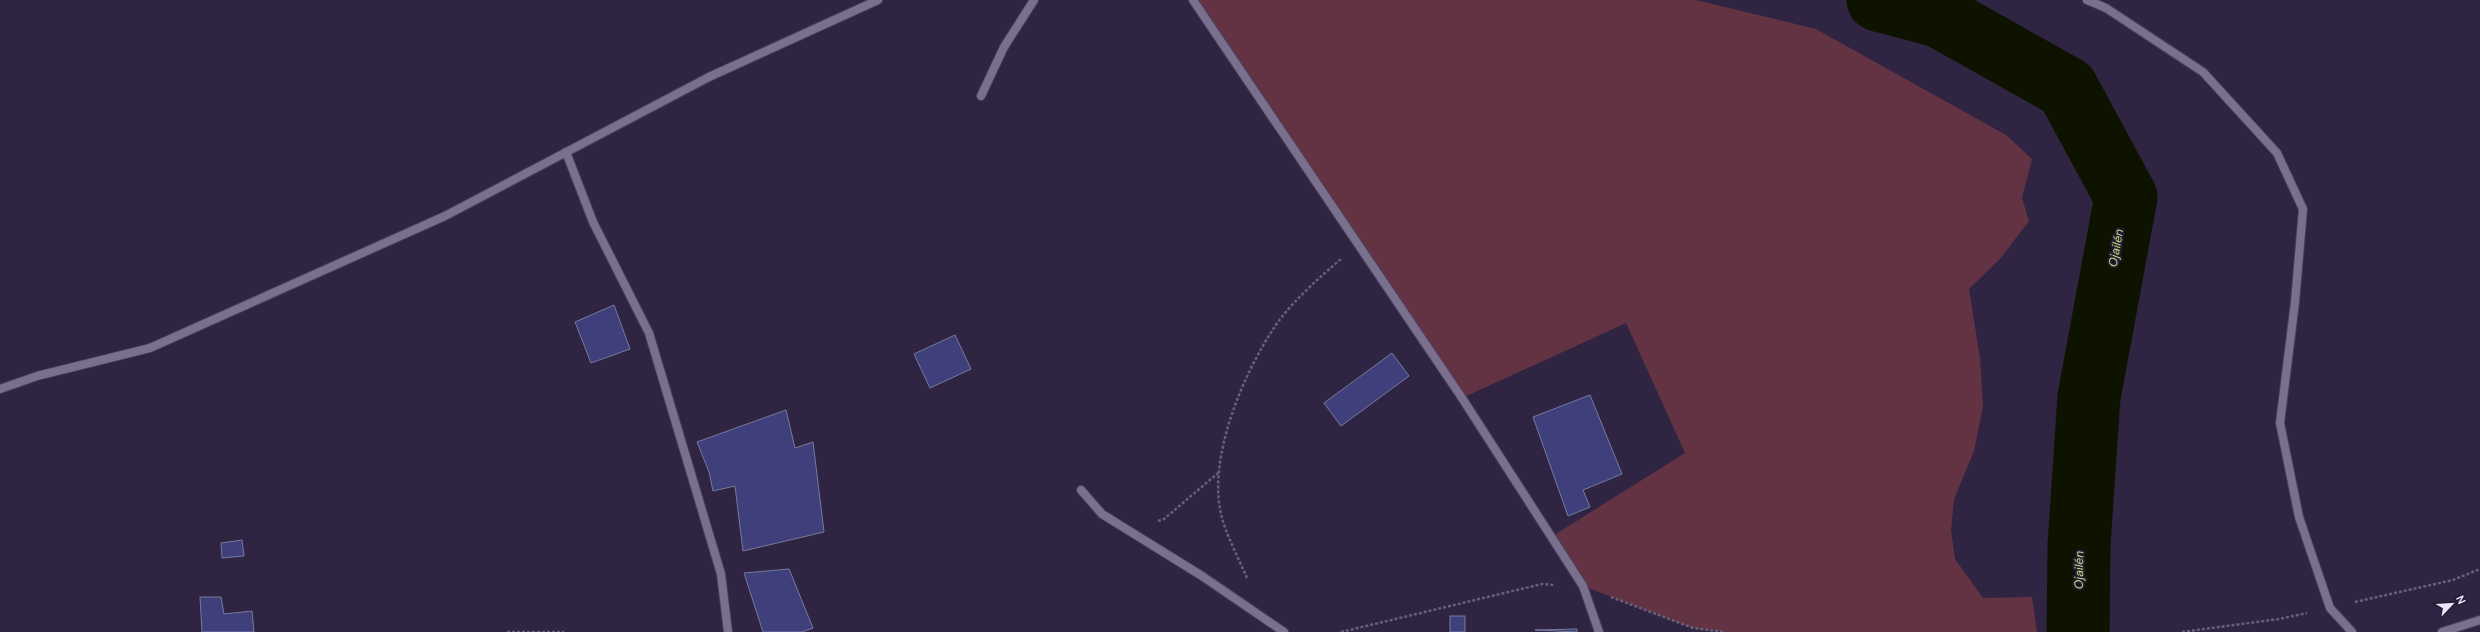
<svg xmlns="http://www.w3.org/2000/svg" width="2480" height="632" font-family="'DM Sans',sans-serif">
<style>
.green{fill:#633343}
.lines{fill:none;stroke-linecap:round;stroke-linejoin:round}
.river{stroke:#0e1300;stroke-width:63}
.building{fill:#3e3f7b;stroke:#777b9d}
.minor-casing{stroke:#49405b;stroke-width:10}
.tertiary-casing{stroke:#49405b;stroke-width:10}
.path{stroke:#685f79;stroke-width:2.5;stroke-dasharray:3 2;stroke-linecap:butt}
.minor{stroke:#7a708d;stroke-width:8}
.tertiary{stroke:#7a708d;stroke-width:8}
.labels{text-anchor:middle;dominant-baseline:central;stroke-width:4;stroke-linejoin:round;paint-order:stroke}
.water-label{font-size:12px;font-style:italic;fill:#c7df7a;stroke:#261b37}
</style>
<rect width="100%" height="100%" fill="#2f2542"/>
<polygon class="green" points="1193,0 1696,0 1816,29 2006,135 2032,159 2022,198 2029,221 2000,259 1969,289 1980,358 1983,406 1974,451 1954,499 1951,530 1955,559 1983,598 2032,597 2037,632 1725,632 1693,628 1583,586 1551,537 1685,453 1626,323 1462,398"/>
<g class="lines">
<polyline class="river" points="1878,0 1939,16 2067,88 2126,197 2089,397 2079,545 2078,632"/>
</g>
<g class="building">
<polygon points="614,305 630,349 591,363 575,322"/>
<polygon points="955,335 971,369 930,388 914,354"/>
<polygon points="1392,353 1409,376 1341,426 1324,403"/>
<polygon points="1590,395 1622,474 1583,490 1590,507 1568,516 1533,417"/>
<polygon points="786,410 795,448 813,442 824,532 743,551 735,486 713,491 709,472 697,442"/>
<polygon points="242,540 244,556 222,558 221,543"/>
<polygon points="789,569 813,628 802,632 763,632 744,573"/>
<polygon points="200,597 221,597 224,614 252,611 254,632 202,632"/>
<rect x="1450" y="616" width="15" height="16"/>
<polygon points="1577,629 1577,632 1535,630"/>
</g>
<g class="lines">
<g class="minor-casing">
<g id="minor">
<polyline points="1193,0 1462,398 1583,586 1599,632"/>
<polyline points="2087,0 2106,8 2203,72 2277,153 2303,209 2295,302 2280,423 2299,517 2330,608 2352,632"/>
<polyline points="981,96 1004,47 1034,0"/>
<polyline points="566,152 593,222 649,333 721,574 728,632"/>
<polyline points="0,389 37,376 150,348 445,216 709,77 878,0"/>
<polyline points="1081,490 1102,514 1202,576 1284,632"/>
</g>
</g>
<g class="tertiary-casing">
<polyline id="tertiary" points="2442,632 2480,620"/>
</g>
<g class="path">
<polyline points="1158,521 1164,519 1218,473"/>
<path d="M1247 578C1238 557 1226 535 1221 514 1208 458 1242 377 1272 331 1286 307 1320 277 1341 259"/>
<polyline points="1611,597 1693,628 1725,632"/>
<polyline points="2355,602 2453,580 2480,569"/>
<polyline points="507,632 564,632"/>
<polyline points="1341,632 1542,584 1554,585"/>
<polyline points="2182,632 2279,619 2307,613"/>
</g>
<use href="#minor" class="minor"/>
<use href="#tertiary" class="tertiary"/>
</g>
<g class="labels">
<g class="water-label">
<text transform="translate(2116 248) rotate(-80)">Ojailén</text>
<text transform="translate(2079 570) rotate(-89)">Ojailén</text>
</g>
</g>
<g transform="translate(2452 604) rotate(65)" stroke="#261b37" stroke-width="3" paint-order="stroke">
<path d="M0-3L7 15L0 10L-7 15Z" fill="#ebe5f8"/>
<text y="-6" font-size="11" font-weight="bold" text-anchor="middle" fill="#ebe5f8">N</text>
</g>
</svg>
